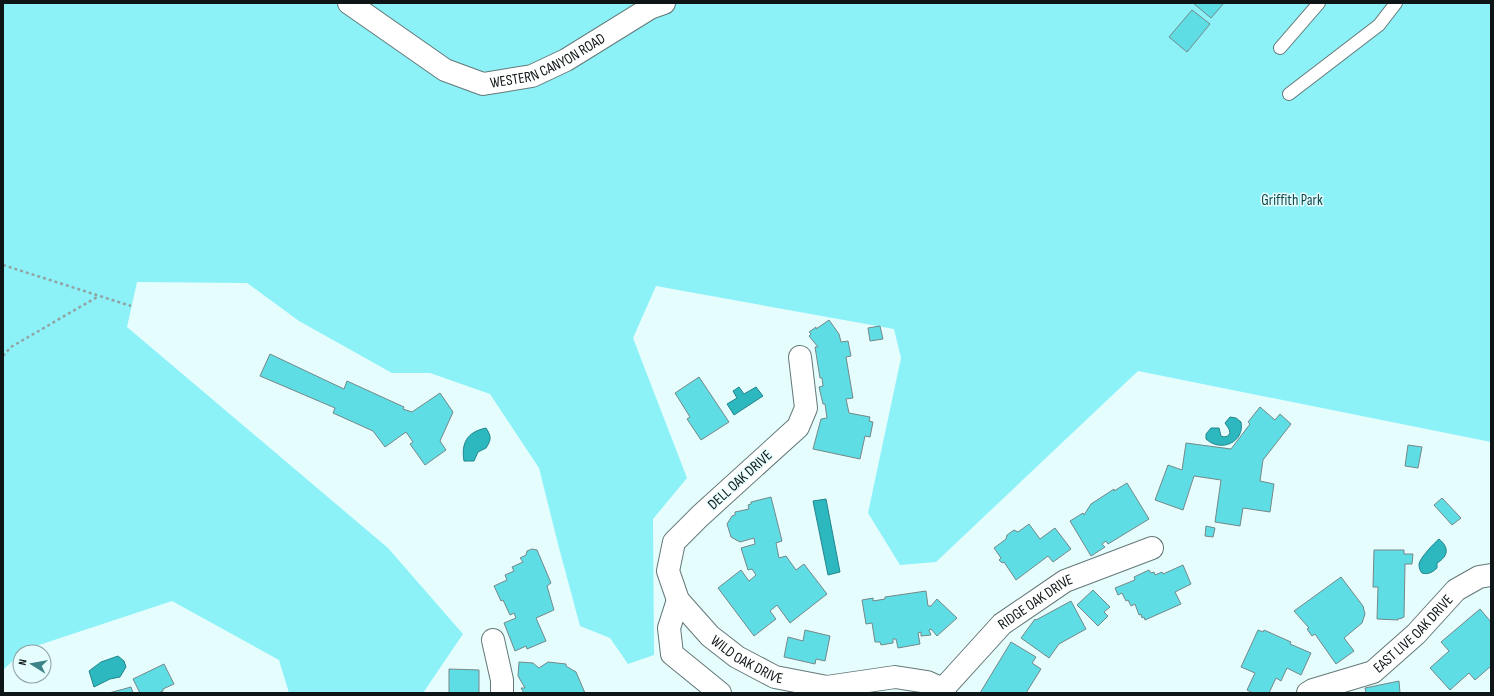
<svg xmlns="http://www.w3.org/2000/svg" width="1494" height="696" font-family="'Sofia Sans Condensed',sans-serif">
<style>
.green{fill:#8cf2f8}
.water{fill:#2db7bf;stroke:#23868c}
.building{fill:#5edde5;stroke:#748889}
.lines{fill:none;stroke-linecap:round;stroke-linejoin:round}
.lane-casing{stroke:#647879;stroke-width:14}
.street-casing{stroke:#647879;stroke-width:24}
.path{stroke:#92a3a4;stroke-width:2.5;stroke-dasharray:3 3;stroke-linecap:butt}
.lane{stroke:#fff;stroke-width:12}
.street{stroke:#fff;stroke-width:22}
.labels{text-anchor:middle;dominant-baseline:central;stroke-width:3;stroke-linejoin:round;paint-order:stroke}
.street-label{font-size:15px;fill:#0d1516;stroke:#e6fdfe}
.park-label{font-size:15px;fill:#0e484c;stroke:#e6fdfe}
</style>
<rect width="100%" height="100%" fill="#e6fdfe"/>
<polygon class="green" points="3,3 1491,3 1491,442 1138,371 936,562 900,565 868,513 901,358 894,329 656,286 633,338 687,478 653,519 654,655 628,664 610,638 580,626 558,544 539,468 490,394 430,373 392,373 299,321 247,283 137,282 127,327 388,548 463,634 423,693 289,693 279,660 172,601 24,650 20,652 20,654 3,670"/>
<g class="water">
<polygon points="739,387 744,394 756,387 763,396 734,415 727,404 737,398 733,391"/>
<path d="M1230 417 1236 418 1241 422C1245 442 1221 453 1206 439V434L1211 428H1219L1221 436 1224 437 1228 436 1230 433 1229 429 1225 423Z"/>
<path d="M486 428C492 437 491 440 486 448L478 452 474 461H464C461 443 467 432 486 428Z"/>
<polygon points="826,499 840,572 828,575 813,501"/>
<path d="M1439 539C1449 547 1449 556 1437 563V568C1433 572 1428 575 1422 573 1420 571 1419 568 1419 564 1420 558 1434 543 1439 539Z"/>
<polygon points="118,656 124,661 126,667 120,677 110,679 94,687 89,671 101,662"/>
</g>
<g class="building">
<polygon points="1193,3 1224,3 1211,18"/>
<polygon points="1192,10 1210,24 1187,52 1169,37"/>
<polygon points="829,320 839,334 841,342 848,341 851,356 846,357 853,398 846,399 849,413 870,417 869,421 873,422 870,437 865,436 860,459 813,449 821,419 827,418 825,404 823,404 819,387 823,386 822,378 820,378 815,347 818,347 809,336 811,334 809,332 816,327 816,329"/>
<polygon points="880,326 883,339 870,341 868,328"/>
<polygon points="270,354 344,389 347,381 404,407 403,409 412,412 440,393 453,412 440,441 446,450 425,465 410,444 413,442 406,432 385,447 373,431 333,413 335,408 260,376"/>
<polygon points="699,377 729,422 701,440 687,419 690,417 675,393"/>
<polygon points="1260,407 1275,420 1280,414 1291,424 1263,460 1260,481 1274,484 1270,512 1243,508 1240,526 1215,522 1221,480 1194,476 1183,510 1155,500 1168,465 1182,470 1186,443 1231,449 1250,424 1248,422"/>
<polygon points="1408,445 1422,447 1418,468 1405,466"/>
<polygon points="1127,483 1149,519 1108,544 1106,541 1102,544 1105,547 1091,556 1070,521 1083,513 1084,515 1091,504 1114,489 1114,491"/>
<polygon points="771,497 782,541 776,543 779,558 786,556 796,570 804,564 827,594 790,623 777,605 770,611 776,619 754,636 718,588 741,570 749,581 756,575 752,569 748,570 741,548 755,544 754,538 740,542 731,537 727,524 732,516 735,515 735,512 749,509 748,505 751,504 751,502"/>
<polygon points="1442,498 1461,518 1452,525 1434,505"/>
<polygon points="1029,524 1040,539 1055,528 1071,549 1053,562 1048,556 1016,580 1004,562 1002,563 999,560 1001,558 994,548 1006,539 1007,535 1014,530 1018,532"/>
<polygon points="1206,526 1215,528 1213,537 1205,536"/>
<polygon points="532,549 537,550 551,583 547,586 554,610 536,618 546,641 527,649 526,646 515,651 504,623 516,618 514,613 510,615 503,600 501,601 494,586 507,580 505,575 514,571 512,567 523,562 520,558 526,555 527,551"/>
<polygon points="1374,550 1404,550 1404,554 1413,554 1412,564 1405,564 1404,617 1402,618 1398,619 1398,620 1377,619 1378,587 1373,587"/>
<polygon points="1183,565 1191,584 1175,592 1181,604 1145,620 1144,617 1142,618 1141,614 1139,615 1135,604 1131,606 1128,600 1126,601 1122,593 1118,595 1115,588 1135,580 1134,577 1149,570 1151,573 1154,572 1155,575 1162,572 1163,574"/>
<polygon points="1341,577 1363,606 1365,614 1362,623 1344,638 1354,651 1336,664 1315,634 1312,636 1307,629 1309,628 1294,611"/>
<polygon points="1093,590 1110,607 1104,612 1108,616 1098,626 1077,605"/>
<polygon points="926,591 928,606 931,606 937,599 957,618 937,636 931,629 929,630 931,635 921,636 921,632 918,633 920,644 898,648 896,639 893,639 893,643 881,645 880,642 875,642 872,623 866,624 862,600 873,598 873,601 885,599 885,597"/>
<polygon points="1071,601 1086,629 1059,644 1049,658 1021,638 1035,619 1036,620"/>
<polygon points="1480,609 1491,622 1491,666 1475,680 1469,673 1450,690 1430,668 1449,651 1441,642"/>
<polygon points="805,630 830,636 825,661 816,659 815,664 784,657 788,637 803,641"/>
<polygon points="1258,630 1263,632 1264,630 1291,642 1290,644 1311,653 1301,675 1287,668 1281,681 1276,678 1269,693 1253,693 1247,690 1255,673 1241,667"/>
<polygon points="1011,642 1036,657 1032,663 1041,669 1026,693 980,693"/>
<polygon points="519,662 533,663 539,668 548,662 566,664 566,666 576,672 585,693 524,693 521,688 525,688 518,676"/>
<polygon points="164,664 174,684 163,689 163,691 158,693 140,693 133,679"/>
<polygon points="449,669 479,670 479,693 449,693"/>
<polygon points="1399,681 1400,693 1366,693 1365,688"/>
<polygon points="131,687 133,693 109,693"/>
</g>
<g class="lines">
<g class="lane-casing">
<g id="lane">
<polyline points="1280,48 1319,3"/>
<polyline points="1289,94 1379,25 1396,3"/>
</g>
</g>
<g class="street-casing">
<g id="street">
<path id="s1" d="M349 3 445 70 483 84 532 76 566 60 650 8 664 3"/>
<path id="s2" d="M800 357 806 408 798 427 700 516 674 542 668 571 678 600 710 636 737 657 775 677 827 687 895 677 927 682 943 689 945 693"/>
<polyline points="678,600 669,628 672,654 720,693"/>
<polyline points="493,640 502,680 502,693"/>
<path id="s3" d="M943 689 1002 624 1065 581 1152 548"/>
<path id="s4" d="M1308 693 1313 690 1373 672 1416 634 1456 590 1479 577 1491 575"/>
</g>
</g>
<g class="path">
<polyline points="3,265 131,306"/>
<polyline points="3,356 11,347 99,296"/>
</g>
<use href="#lane" class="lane"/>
<use href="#street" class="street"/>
</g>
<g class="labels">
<g class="street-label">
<text stroke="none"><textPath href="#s1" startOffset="227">WESTERN CANYON ROAD</textPath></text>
<text transform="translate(740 480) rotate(-42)">DELL OAK DRIVE</text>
<text stroke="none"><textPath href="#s3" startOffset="128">RIDGE OAK DRIVE</textPath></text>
<text stroke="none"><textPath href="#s4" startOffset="124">EAST LIVE OAK DRIVE</textPath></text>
<text stroke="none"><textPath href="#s2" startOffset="394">WILD OAK DRIVE</textPath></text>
</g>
<g class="park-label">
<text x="1292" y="200">Griffith Park</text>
</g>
</g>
<rect width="1494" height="696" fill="none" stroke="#0d1516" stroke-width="8"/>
<g transform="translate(32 664) rotate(281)"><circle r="19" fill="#e6fdfe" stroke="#8fa0a1"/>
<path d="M0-3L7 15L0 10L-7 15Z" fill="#3c8489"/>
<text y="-6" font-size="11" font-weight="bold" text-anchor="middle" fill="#0d1516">N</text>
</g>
</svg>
